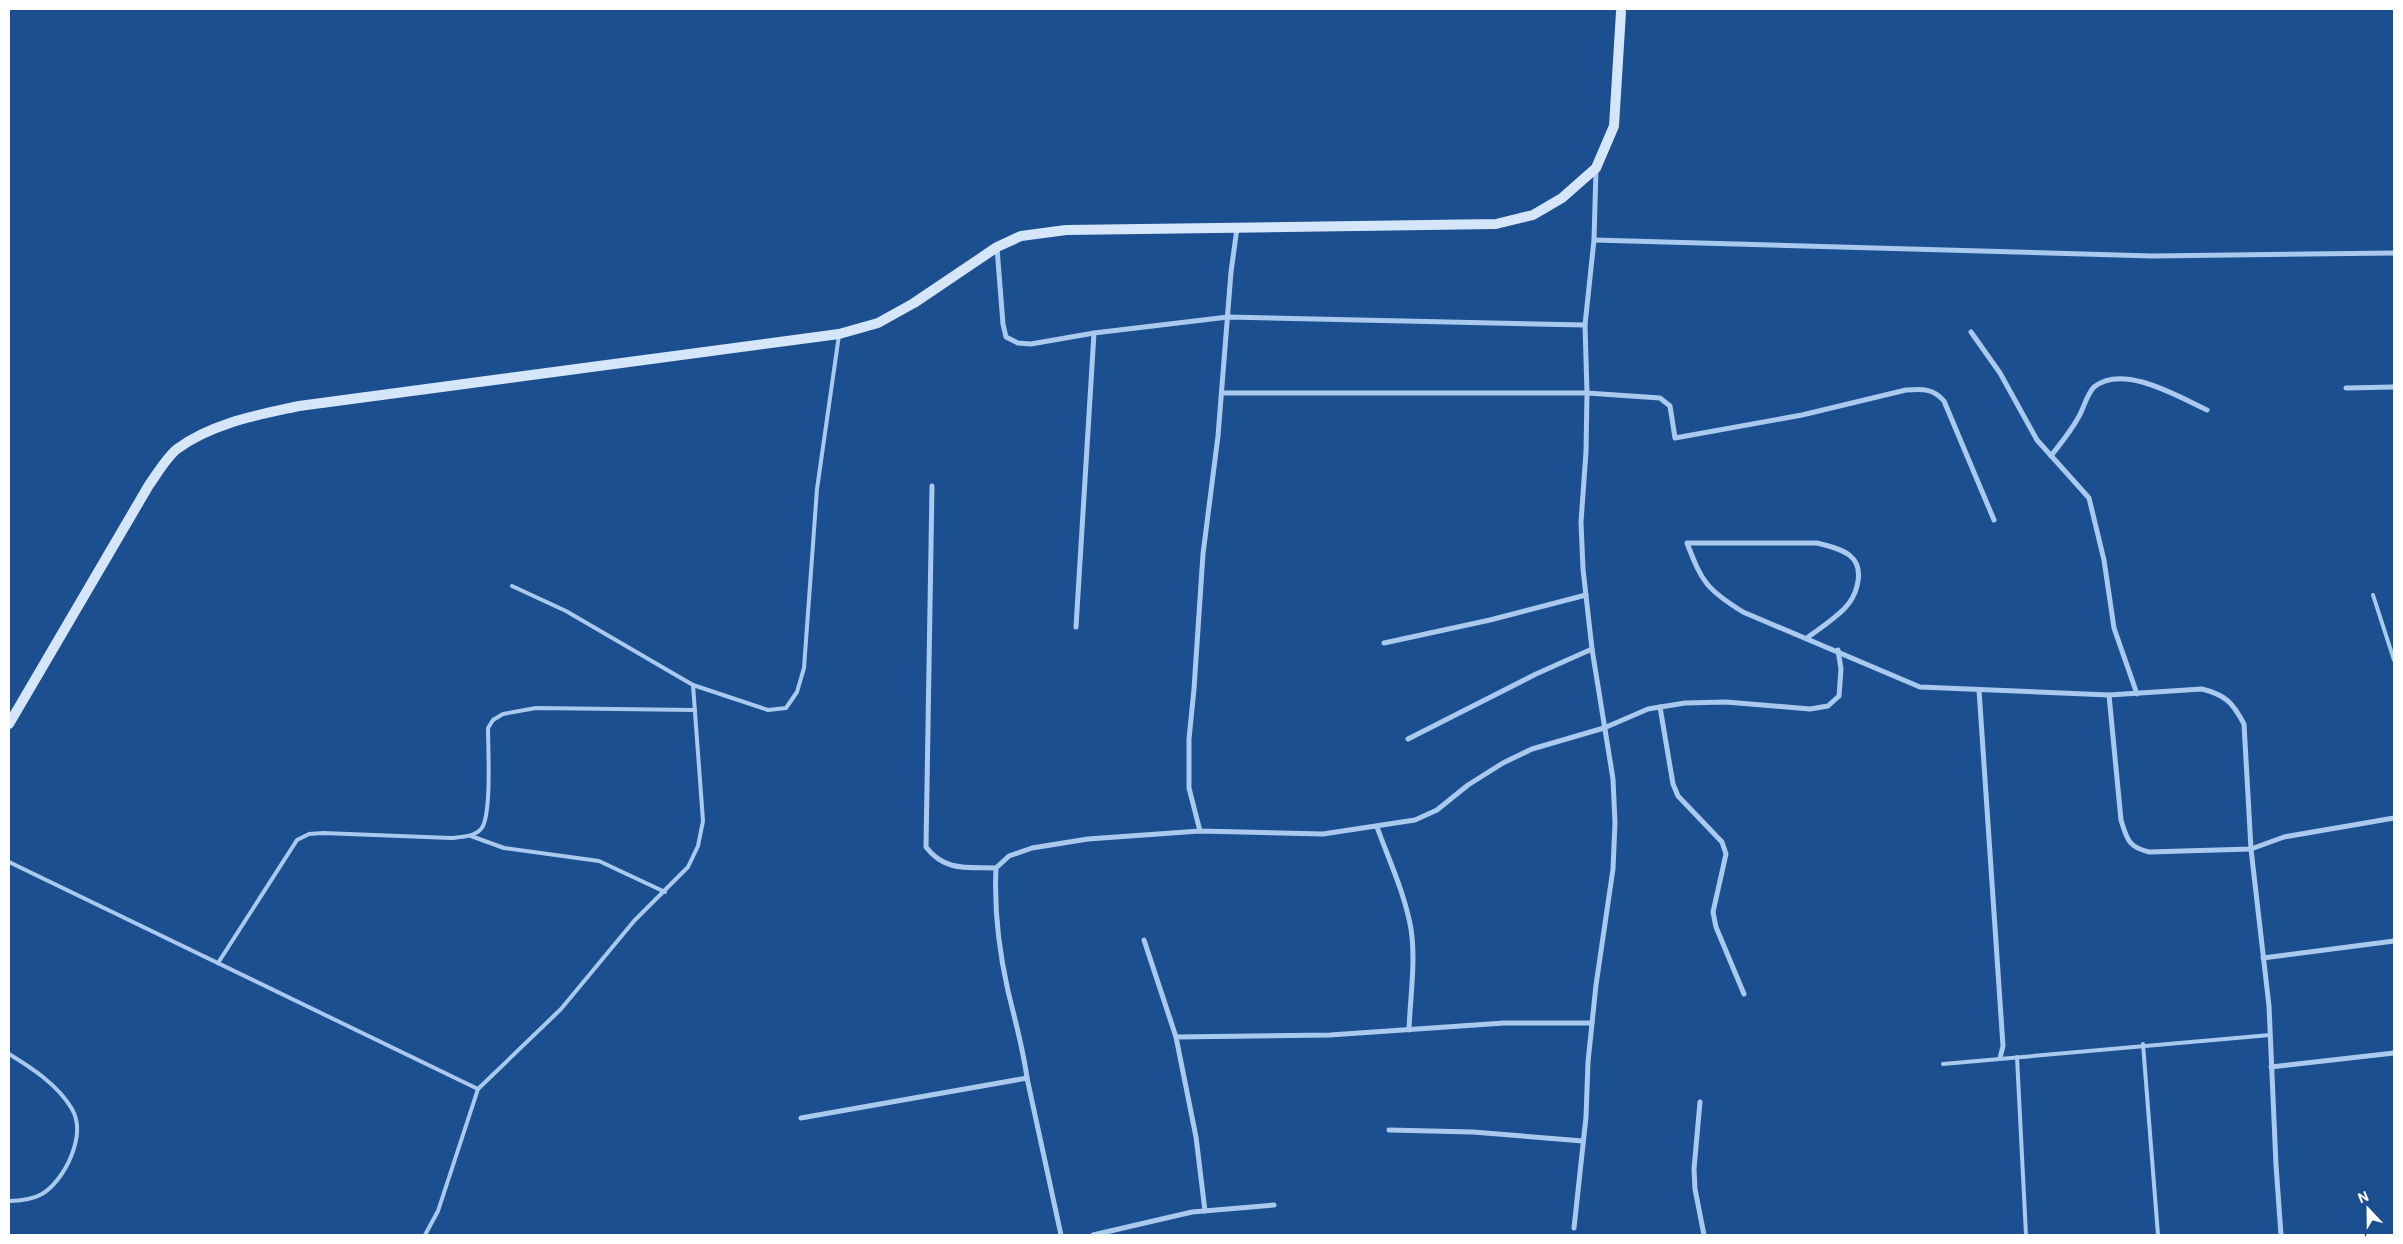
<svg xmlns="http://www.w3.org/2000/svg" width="2403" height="1244" font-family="Roboto,sans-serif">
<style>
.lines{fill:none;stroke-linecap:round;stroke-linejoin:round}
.lane{stroke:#a9c9ee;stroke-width:4}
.street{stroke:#a9c9ee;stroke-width:5}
.secondary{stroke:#d6e6fa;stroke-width:10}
</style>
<rect width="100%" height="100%" fill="#1b4f8f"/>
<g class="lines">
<g class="lane">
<polyline points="512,586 566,611 693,685 768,710 786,708 797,692 804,668 817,489 839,335"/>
<polyline points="2373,595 2394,660"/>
<polyline points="471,836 504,848 599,861 665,892"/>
<polyline points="9,862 478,1089"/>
<path d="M218 963 297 840 309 834 323 833 451 838C461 837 474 837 481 829 492 817 488 747 488 728L493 720 503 714 536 708 695 710"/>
<polyline points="2143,1044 2158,1235"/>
<path d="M9 1054C32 1068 58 1085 72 1109 87 1135 65 1180 42 1194 31 1200 21 1201 9 1201"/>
<polyline points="2017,1057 2026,1235"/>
<polyline points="1943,1064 2270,1035"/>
<polyline points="425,1235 438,1211 478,1089 561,1009 634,921 688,867 698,846 703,821 693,685"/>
</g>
<g class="street">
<path d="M1596 169 1594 240 1585 325 1587 393 1660 398 1670 406 1675 438 1802 415 1906 390C1922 389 1933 388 1944 401L1994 520"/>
<polyline points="1594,240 2152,256 2394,253"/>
<polyline points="997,248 1003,324 1006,337 1018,343 1031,344 1094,333 1228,317 1585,325"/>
<polyline points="1971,332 2000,373 2037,440 2089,498 2104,560 2114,628 2137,694"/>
<polyline points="2346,388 2394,387"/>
<polyline points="1222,393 1587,393 1586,452 1581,522 1583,569 1592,649 1613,779 1615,823 1613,869 1596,985 1588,1062 1586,1117 1574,1228"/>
<path d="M2051 456C2060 444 2071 431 2078 418 2084 409 2086 395 2094 387 2123 363 2179 397 2207 410"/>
<path d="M932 486 926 847C945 872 968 867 996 868"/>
<polyline points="1076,627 1094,333"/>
<path d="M1807 638C1819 629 1833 620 1844 609 1850 603 1855 595 1857 586 1865 555 1842 549 1817 543H1687C1702 582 1706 589 1743 612L1920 687 2109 695 2202 689C2226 695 2233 703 2244 724L2251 849 2269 1006 2276 1165 2281 1235"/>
<polyline points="1384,643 1490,620 1586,595"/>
<polyline points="1979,690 2003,1046 2000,1058"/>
<path d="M2109 695 2121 820C2127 839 2128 847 2149 852L2251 849 2284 837 2394 818"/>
<polyline points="1660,707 1673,784 1678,796 1722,842 1726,854 1713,912 1716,927 1744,994"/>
<polyline points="1408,739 1536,674 1592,649"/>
<path d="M1377 827C1389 860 1405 894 1411 929 1416 962 1410 998 1409 1030"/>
<polyline points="1200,831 1189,788 1189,739 1194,689 1203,554 1218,436 1231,272 1237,228"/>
<polyline points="1144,940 1176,1037 1196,1137 1205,1211"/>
<polyline points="2263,958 2394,941"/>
<polyline points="1176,1037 1330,1035 1504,1023 1592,1023"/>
<polyline points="2271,1067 2394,1053"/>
<polyline points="1700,1102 1694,1169 1695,1189 1704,1235"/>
<polyline points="801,1118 1027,1078"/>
<polyline points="1389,1130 1473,1132 1583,1141"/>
<path d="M1061 1235 1027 1078C1023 1048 1015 1020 1008 991 999 951 994 908 996 868L1009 856 1032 848 1088 839 1200 831 1323 834 1415 820 1437 810 1468 785 1503 763 1532 749 1604 728 1648 709 1685 703 1726 702 1810 709 1828 706 1839 696 1841 669 1838 650"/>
<polyline points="1093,1235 1192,1212 1274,1205"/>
</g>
<path class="secondary" d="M9 724 149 485C157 474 166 458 177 449 212 423 258 415 299 406L839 334 878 323 914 303 997 247 1021 236 1066 230 1496 224 1533 215 1562 198 1596 168 1614 126 1621 12"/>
</g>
<rect width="2403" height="1244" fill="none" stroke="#ffffff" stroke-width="20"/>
<g transform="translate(2368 1209) rotate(338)" stroke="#1b4f8f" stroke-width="4" paint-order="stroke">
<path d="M0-4L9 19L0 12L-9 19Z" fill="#ffffff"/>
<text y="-8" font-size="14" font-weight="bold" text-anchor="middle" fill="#ffffff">N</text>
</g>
</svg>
